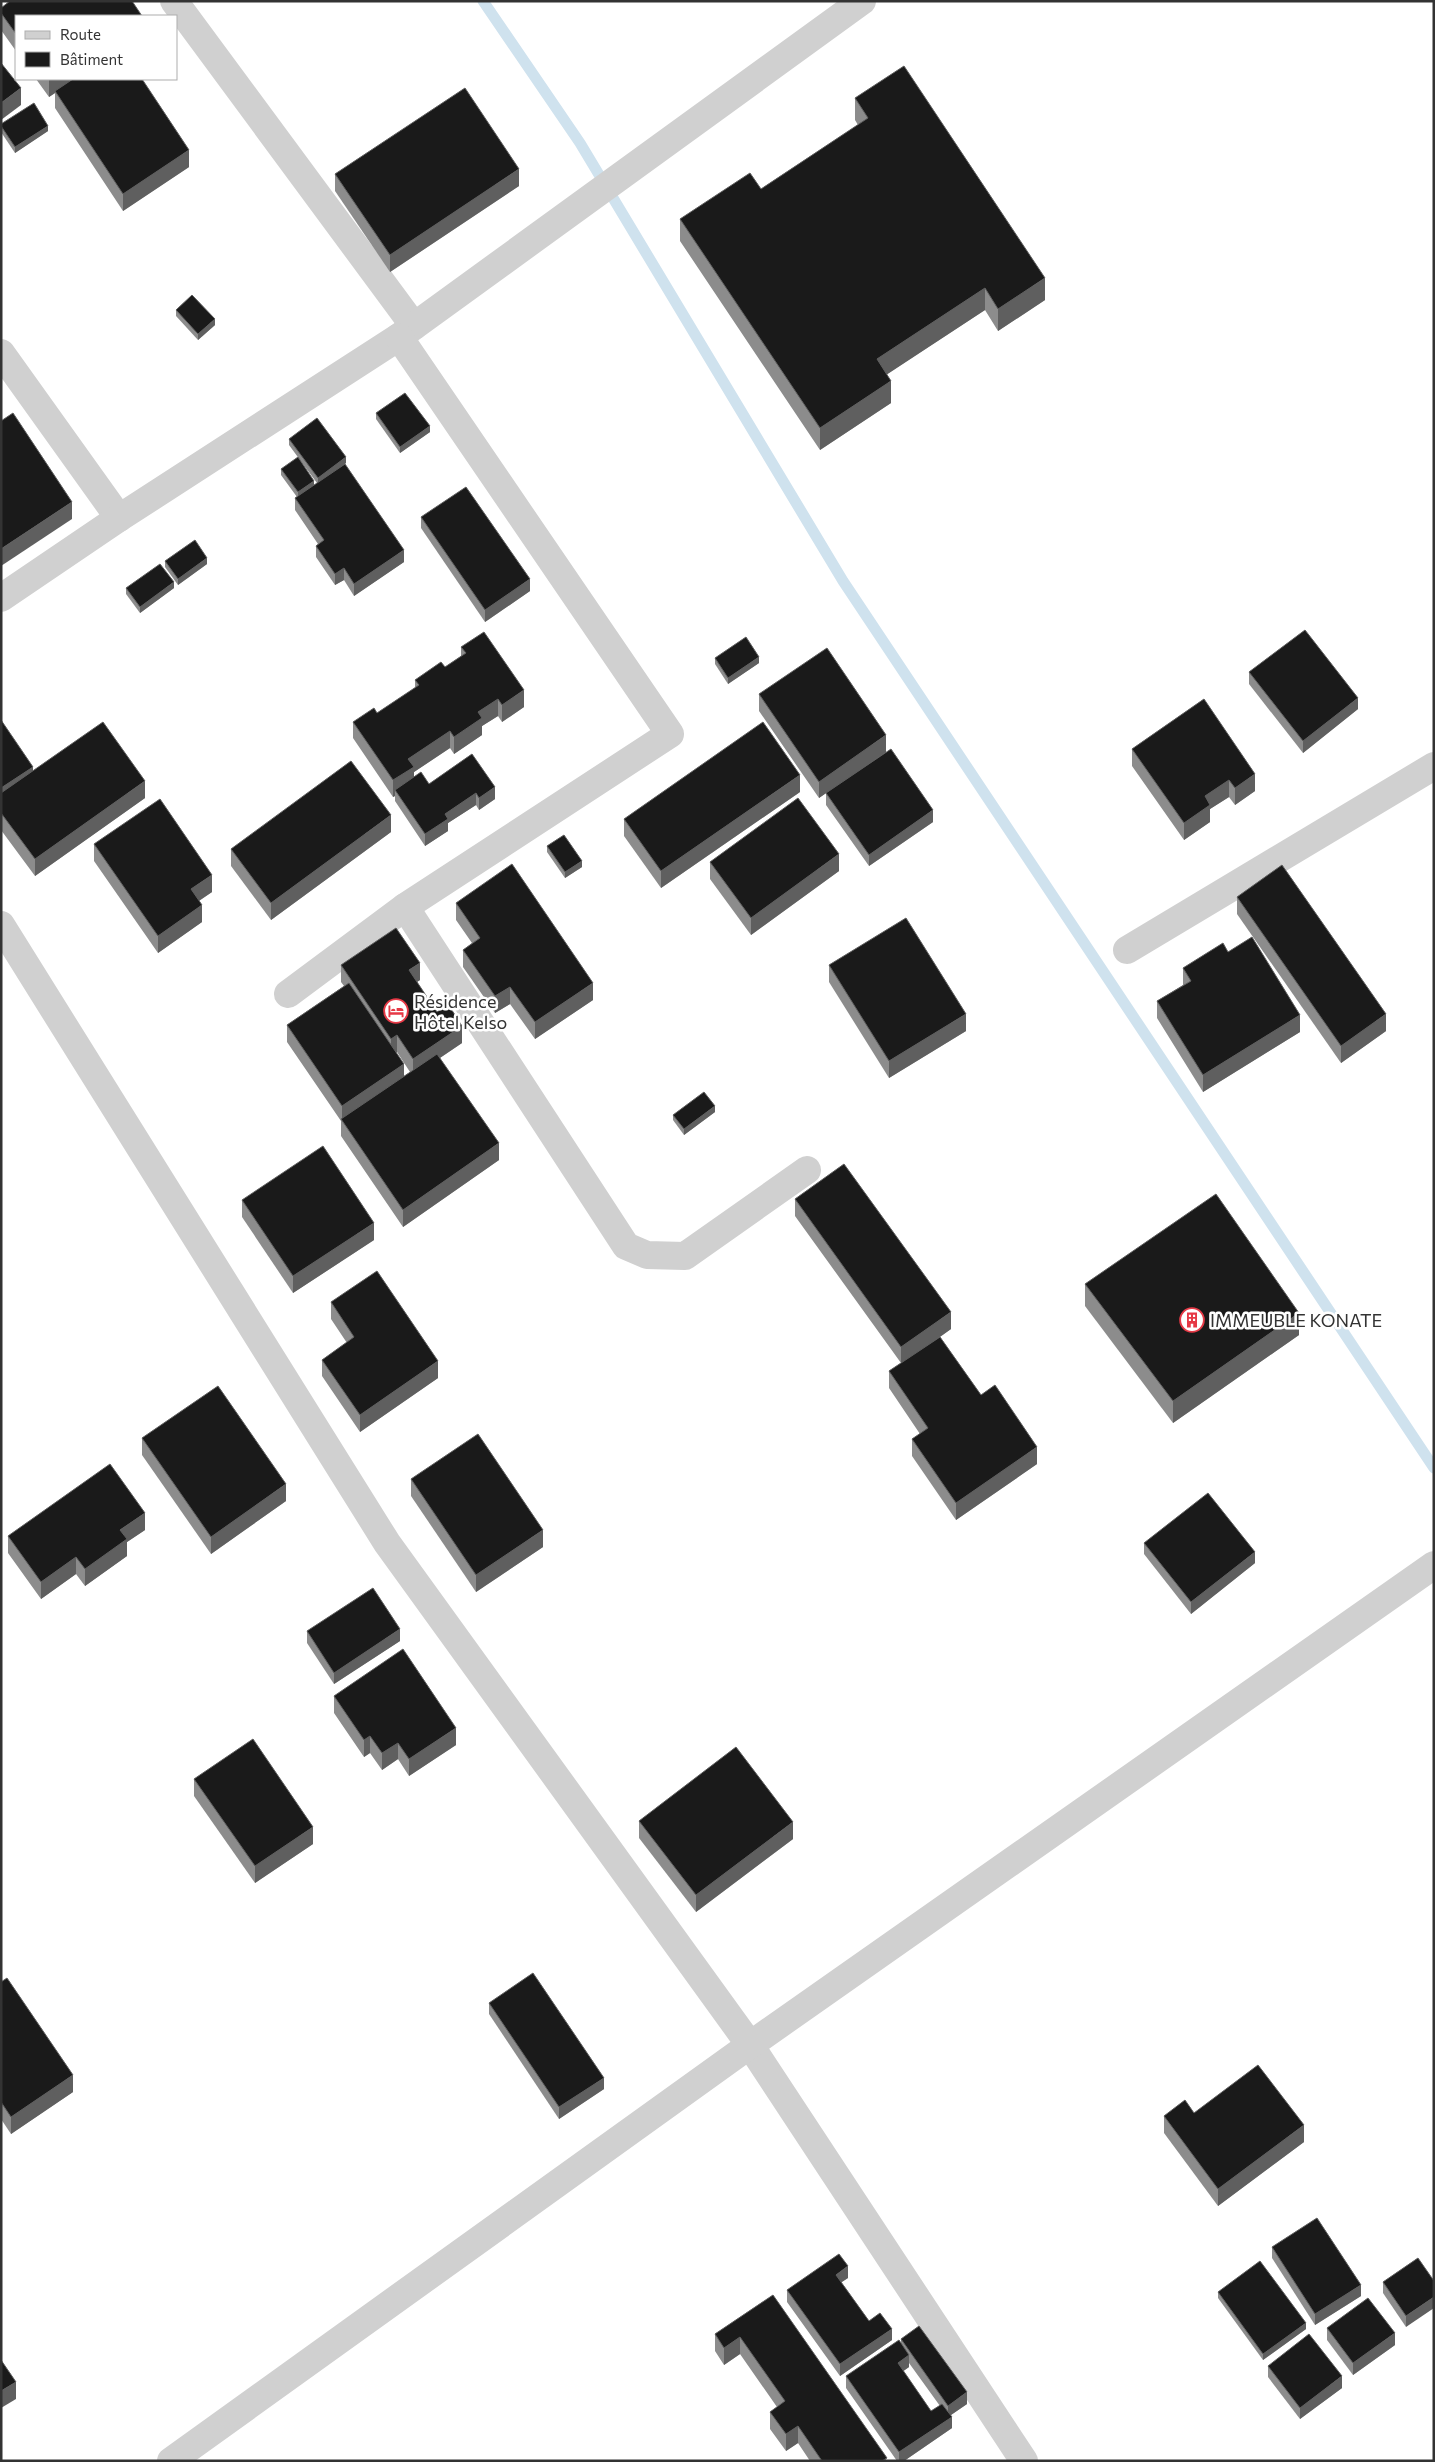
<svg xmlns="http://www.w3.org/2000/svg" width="1435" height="2462" font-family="Commissioner,sans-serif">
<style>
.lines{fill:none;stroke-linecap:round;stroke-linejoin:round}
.stream{stroke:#cfe2ee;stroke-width:11}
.minor{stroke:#d0d0d0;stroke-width:28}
.wall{fill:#8c8c8c;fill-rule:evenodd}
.shaded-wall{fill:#5f5f5f}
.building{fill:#1a1a1a;stroke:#5f5f5f}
.labels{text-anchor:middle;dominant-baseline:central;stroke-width:5;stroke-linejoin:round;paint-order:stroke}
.poi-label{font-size:18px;fill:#333;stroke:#fff;text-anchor:start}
</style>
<rect width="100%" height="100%" fill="#fff"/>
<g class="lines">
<polyline class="stream" points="483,1 580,143 843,581 1434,1468"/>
<g class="minor">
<polyline points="174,1 414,326"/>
<polyline points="1,353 119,518"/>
<polyline points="1,598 119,518 399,337 862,1"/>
<polyline points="405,907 626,1246 647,1255 685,1256 807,1170"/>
<polyline points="1,925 387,1543 750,2045 1024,2461"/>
<polyline points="1127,950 1434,766"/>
<polyline points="288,994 405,907 670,734 399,337"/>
<polyline points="171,2461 750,2045 1434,1565"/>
</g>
</g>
<g class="wall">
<polygon points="1,8 142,16 16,16 16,51 1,30"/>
<polygon points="36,79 142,79 189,167 123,211 55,108 55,93 49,97"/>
<polygon points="855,98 1045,300 998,331 985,310 887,374 891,403 820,450 680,241 680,219 761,189 858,125 855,120"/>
<polygon points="1,124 48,131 15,153 1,132"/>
<polygon points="335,174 519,186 390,272 335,191"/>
<polygon points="176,310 215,325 198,340 176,316"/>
<polygon points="376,413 430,432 400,453 376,419"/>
<polygon points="289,439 346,463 333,473 404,562 354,596 344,580 335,585 316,557 316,546 318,544 295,510 295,498 297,497 281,475 281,469 314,486 317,483 289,445"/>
<polygon points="421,517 530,591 485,622 421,528"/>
<polygon points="165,561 207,564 178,585 165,567"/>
<polygon points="126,588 174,588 140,613 126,594"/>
<polygon points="461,647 524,707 502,722 498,716 482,726 482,735 454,754 450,748 414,772 414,777 429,784 472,754 495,799 479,810 476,805 448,823 448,831 425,846 395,801 395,796 393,797 353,738 353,722 377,713 415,688 415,680 445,667 461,656"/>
<polygon points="715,658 759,663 728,684 715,664"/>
<polygon points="1249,672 1358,709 1303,753 1249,684"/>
<polygon points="759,694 886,752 933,822 869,866 826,805 826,793 819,798 759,711"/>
<polygon points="1204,699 1255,791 1235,805 1229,797 1210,809 1210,822 1184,840 1132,766 1132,749"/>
<polygon points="1,720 33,771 145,798 35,876 1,830"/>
<polygon points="800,792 661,888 624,836 624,819"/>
<polygon points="391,832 271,920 231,866 231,849"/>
<polygon points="94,844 212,892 199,901 202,922 158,953 94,861"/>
<polygon points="547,846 582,867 565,878 547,852"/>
<polygon points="710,862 839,871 751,935 710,879"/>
<polygon points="1237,897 1386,1031 1341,1063 1237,914"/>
<polygon points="456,903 593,1000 535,1039 510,1004 495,1013 463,967 463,950 472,943 456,920"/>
<polygon points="1228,952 1300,1032 1203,1092 1157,1018 1157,1001 1183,985 1183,968"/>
<path d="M341 965 420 980 417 982 437 1012 462 1043 440 1058 499 1160 403 1227 341 1136V1121L287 1042V1025L344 986 341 982ZM396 1052H397L410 1072 404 1076Z"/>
<polygon points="829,965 966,1031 889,1078 829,982"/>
<polygon points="715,1112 684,1135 673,1120 673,1115"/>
<polygon points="795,1199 951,1329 940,1337 981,1395 1037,1464 956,1520 912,1456 912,1439 920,1434 889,1388 889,1371 901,1363 795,1216"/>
<polygon points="242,1200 374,1240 293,1293 242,1217"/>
<polygon points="1085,1284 1299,1335 1173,1423 1085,1306"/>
<polygon points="331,1302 438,1378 360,1432 322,1376 322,1360 347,1343 331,1319"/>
<polygon points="142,1438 286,1501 211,1554 142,1455"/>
<polygon points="411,1479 543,1547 476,1592 411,1496"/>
<polygon points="145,1530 127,1542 127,1556 85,1586 76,1574 41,1599 8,1553 8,1536"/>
<polygon points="1144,1543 1255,1563 1191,1614 1144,1554"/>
<polygon points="307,1631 400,1641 334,1684 307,1643"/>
<polygon points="334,1696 456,1745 409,1776 398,1759 382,1770 370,1753 364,1757 334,1713"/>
<polygon points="194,1779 313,1844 255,1883 194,1796"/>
<polygon points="639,1821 793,1839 696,1912 639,1838"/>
<polygon points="1,1982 73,2092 11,2134 1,2119"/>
<polygon points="489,2003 604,2089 559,2119 489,2014"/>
<polygon points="1194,2113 1304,2142 1218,2206 1164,2133 1164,2116"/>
<polygon points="1272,2247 1361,2296 1315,2325 1272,2258"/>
<polygon points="1418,2258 1406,2327 1383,2293 1383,2282"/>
<polygon points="848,2278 841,2282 869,2321 892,2340 840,2376 787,2302 787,2290"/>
<polygon points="1218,2292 1306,2329 1263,2360 1218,2298"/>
<polygon points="773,2295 887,2461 810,2461 798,2443 786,2451 770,2429 770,2412 777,2407 740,2354 724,2365 715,2351 715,2334"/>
<polygon points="1327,2328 1395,2345 1353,2375 1327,2340"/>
<path d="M901 2339 967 2404 951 2415 952 2428 904 2461H897L846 2388V2376L901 2343ZM909 2363 940 2406 931 2411 903 2371 909 2367Z"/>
<polygon points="1268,2366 1342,2388 1300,2419 1268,2377"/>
</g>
<g class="shaded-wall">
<polygon points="51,79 75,79 55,91 55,93 49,97 49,80"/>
<polygon points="21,88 21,105 1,120 1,103"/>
<polygon points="48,126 48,131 15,153 15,147"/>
<polygon points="189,150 189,167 123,211 123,194"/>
<polygon points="519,169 519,186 390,272 390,255"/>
<polygon points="1045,278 1045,300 998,331 998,309"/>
<polygon points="985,288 985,310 877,381 877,359"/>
<polygon points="215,319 215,325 198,340 198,334"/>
<polygon points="891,381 891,403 820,450 820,428"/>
<polygon points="430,426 430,432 400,453 400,447"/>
<polygon points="346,457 346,463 318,484 318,478"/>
<polygon points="314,481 314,487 298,498 298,492"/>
<polygon points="72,502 72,519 1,566 1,549"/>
<polygon points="404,550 404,562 354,596 354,584"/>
<polygon points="207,558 207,564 178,585 178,579"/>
<polygon points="344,568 344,580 335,585 335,574"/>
<polygon points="530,579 530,591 485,622 485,610"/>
<polygon points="174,582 174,588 140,613 140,607"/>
<polygon points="759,657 759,663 728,684 728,678"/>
<polygon points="524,690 524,707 502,722 502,705"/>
<polygon points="1358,698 1358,709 1303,753 1303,741"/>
<polygon points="498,699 498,716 482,726 482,735 454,754 454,737 478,712"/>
<polygon points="450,731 450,748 414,772 414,784 395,790 395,796 393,797 393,780 408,759"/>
<polygon points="886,735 886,752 819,798 819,782"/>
<polygon points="33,767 33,778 1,800 1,788"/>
<polygon points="1255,774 1255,791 1235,805 1235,788"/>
<polygon points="800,775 800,792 661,888 661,871"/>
<polygon points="1229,780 1229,797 1210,809 1210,822 1184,840 1184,823 1205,796"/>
<polygon points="145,781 145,798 35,876 35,859"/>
<polygon points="495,787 495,799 479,810 479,798"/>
<polygon points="476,793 476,805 448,823 448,831 425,846 425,834 445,814"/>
<polygon points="933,810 933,822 869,866 869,855"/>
<polygon points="391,815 391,832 271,920 271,903"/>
<polygon points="839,854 839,871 751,935 751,918"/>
<polygon points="582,861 582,867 565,878 565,872"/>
<polygon points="212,875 212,892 191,906 191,889"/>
<polygon points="202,905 202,922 158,953 158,936"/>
<polygon points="420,963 420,980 409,987 409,970"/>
<polygon points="593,983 593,1000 535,1039 535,1022"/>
<polygon points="510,987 510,1004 495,1013 495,996"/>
<polygon points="966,1014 966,1031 889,1078 889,1061"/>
<polygon points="1386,1014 1386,1031 1341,1063 1341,1046"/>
<polygon points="1300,1015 1300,1032 1203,1092 1203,1075"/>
<polygon points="462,1026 462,1043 413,1076 413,1059"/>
<polygon points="397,1035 397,1052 391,1056 391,1039"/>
<polygon points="404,1064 404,1081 342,1121 342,1106"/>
<polygon points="715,1106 715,1112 684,1135 684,1129"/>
<polygon points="499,1143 499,1160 403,1227 403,1210"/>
<polygon points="374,1223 374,1240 293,1293 293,1276"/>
<polygon points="951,1312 951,1329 901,1364 901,1347"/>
<polygon points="1299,1313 1299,1335 1173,1423 1173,1401"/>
<polygon points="438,1361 438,1378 360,1432 360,1415"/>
<polygon points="1037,1447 1037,1464 956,1520 956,1503"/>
<polygon points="286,1484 286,1501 211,1554 211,1537"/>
<polygon points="145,1513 145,1530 127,1542 127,1556 85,1586 85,1569 120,1530"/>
<polygon points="543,1530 543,1547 476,1592 476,1575"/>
<polygon points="1255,1552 1255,1563 1191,1614 1191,1602"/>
<polygon points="76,1557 76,1574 41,1599 41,1582"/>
<polygon points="400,1629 400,1641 334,1684 334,1673"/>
<polygon points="456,1728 456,1745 409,1776 409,1759"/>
<polygon points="370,1736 370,1753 364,1757 364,1740"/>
<polygon points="398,1743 398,1759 382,1770 382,1753"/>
<polygon points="793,1822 793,1839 696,1912 696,1895"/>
<polygon points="313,1827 313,1844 255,1883 255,1866"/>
<polygon points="73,2075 73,2092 11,2134 11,2117"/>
<polygon points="604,2078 604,2089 559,2119 559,2107"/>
<polygon points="1304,2125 1304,2142 1218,2206 1218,2189"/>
<polygon points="848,2266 848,2278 836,2286 836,2275"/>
<polygon points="1361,2285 1361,2296 1315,2325 1315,2314"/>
<polygon points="1434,2297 1434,2308 1406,2327 1406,2316"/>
<polygon points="1306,2323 1306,2329 1263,2360 1263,2354"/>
<polygon points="892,2329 892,2340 840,2376 840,2364"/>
<polygon points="1395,2333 1395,2345 1353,2375 1353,2363"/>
<polygon points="740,2337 740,2354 724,2365 724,2348"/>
<polygon points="909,2355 909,2367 898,2375 898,2363"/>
<polygon points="1342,2376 1342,2388 1300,2419 1300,2408"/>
<polygon points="16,2382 16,2399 1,2408 1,2391"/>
<polygon points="967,2392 967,2404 948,2417 948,2406"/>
<polygon points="952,2417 952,2428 904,2461 899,2461 899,2452"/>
<polygon points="798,2426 798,2443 786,2451 786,2434"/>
</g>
<g class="building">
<polygon points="10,1 132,1 142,16 16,16 16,34 1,13 1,8"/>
<polygon points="1,63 21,88 1,103"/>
<polygon points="904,66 1045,278 998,309 985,288 877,359 891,381 820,428 680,219 750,173 761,189 868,118 855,98"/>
<polygon points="73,79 142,79 189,150 123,194 55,91"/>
<polygon points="465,88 519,169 390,255 335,174"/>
<polygon points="34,103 48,126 15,147 1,126 1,124"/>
<polygon points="192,295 215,319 198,334 176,310"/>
<polygon points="405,393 430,426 400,447 376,413"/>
<polygon points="13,413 72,502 1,549 1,421"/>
<polygon points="317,418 346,457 318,478 289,439"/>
<polygon points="298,457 314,481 298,492 281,469"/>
<polygon points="345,464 404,550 354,584 344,568 335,574 316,546 324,540 295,498"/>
<polygon points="466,487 530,579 485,610 421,517"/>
<polygon points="195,540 207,558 178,579 165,561"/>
<polygon points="160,564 174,582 140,607 126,588"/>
<polygon points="1305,630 1358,698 1303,741 1249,672"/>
<polygon points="484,632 524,690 502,705 498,699 478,712 482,718 454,737 450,731 408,759 414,767 393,780 353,722 374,708 377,713 419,685 415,680 441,662 445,667 466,653 461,647"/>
<polygon points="746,637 759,657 728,678 715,658"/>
<polygon points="827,648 886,735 819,782 759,694"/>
<polygon points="1204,699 1255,774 1235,788 1229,780 1205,796 1210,805 1184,823 1132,749"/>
<polygon points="1,720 33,767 1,788"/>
<polygon points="103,722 145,781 35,859 1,813 1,793"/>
<polygon points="763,722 800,775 661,871 624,819"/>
<polygon points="891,749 933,810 869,855 826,793"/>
<polygon points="472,754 495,787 479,798 476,793 445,814 448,819 425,834 395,790 421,772 429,784"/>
<polygon points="351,761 391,815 271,903 231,849"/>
<polygon points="798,798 839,854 751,918 710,862"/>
<polygon points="160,799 212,875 191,889 202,905 158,936 94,844"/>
<polygon points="564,835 582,861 565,872 547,846"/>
<polygon points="512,864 593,983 535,1022 510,987 495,996 463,950 480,938 456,903"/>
<polygon points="1282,865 1386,1014 1341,1046 1237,897"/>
<polygon points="906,918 966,1014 889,1061 829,965"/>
<polygon points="396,928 420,963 409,970 437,1012 448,1004 462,1026 413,1059 397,1035 391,1039 341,965"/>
<polygon points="1252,937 1300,1015 1203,1075 1157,1001 1191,981 1183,968 1223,943 1228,952"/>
<polygon points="349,983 404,1064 342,1106 287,1025"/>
<polygon points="437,1054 499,1143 403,1210 341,1119"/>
<polygon points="704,1092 715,1106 684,1129 673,1115"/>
<polygon points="323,1146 374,1223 293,1276 242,1200"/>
<polygon points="844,1164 951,1312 901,1347 795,1199"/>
<polygon points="1216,1194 1299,1313 1173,1401 1085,1284"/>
<polygon points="377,1271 438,1361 360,1415 322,1360 354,1337 331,1302"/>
<polygon points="940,1337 981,1395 995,1385 1037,1447 956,1503 912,1439 928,1428 889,1371"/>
<polygon points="218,1386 286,1484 211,1537 142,1438"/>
<polygon points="478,1434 543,1530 476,1575 411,1479"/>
<polygon points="110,1464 145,1513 120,1530 127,1539 85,1569 76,1557 41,1582 8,1536"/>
<polygon points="1208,1493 1255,1552 1191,1602 1144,1543"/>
<polygon points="373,1588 400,1629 334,1673 307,1631"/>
<polygon points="403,1649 456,1728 409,1759 398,1743 382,1753 370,1736 364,1740 334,1696"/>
<polygon points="253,1739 313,1827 255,1866 194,1779"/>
<polygon points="736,1747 793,1822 696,1895 639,1821"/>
<polygon points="533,1973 604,2078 559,2107 489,2003"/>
<polygon points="7,1978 73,2075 11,2117 1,2102 1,1982"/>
<polygon points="1258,2065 1304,2125 1218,2189 1164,2116 1185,2100 1194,2113"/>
<polygon points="1317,2218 1361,2285 1315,2314 1272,2247"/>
<polygon points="839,2254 848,2266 836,2275 869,2321 880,2313 892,2329 840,2364 787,2290"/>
<polygon points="1418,2258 1434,2281 1434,2297 1406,2316 1383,2282"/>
<polygon points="1260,2261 1306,2323 1263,2354 1218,2292"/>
<polygon points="773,2295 887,2458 882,2461 822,2461 798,2426 786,2434 770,2412 785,2401 740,2337 724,2348 715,2334"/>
<polygon points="1368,2298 1395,2333 1353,2363 1327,2328"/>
<polygon points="919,2326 967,2392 948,2406 901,2339"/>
<polygon points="1309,2334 1342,2376 1300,2408 1268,2366"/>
<polygon points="899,2340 909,2355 898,2363 931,2411 942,2404 952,2417 899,2452 846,2376"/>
<polygon points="1,2360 16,2382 1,2391"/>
</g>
<defs>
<g id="hotel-ring" transform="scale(1.25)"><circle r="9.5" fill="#fff" stroke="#e63946" stroke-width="1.5"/><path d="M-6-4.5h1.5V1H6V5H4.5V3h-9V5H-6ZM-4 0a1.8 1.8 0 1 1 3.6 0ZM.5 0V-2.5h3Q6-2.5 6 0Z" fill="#e63946"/></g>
<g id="building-ring" transform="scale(1.25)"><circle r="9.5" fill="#fff" stroke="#e63946" stroke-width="1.5"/><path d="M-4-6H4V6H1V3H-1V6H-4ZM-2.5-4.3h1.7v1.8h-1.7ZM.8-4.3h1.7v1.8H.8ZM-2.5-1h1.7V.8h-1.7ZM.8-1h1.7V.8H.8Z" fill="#e63946"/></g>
</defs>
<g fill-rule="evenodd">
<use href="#hotel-ring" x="396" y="1011"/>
<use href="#building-ring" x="1192" y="1320"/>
</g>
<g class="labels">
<g class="poi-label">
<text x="414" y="1001">Résidence<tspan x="414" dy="21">Hôtel Kelso</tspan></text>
<text x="1210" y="1320">IMMEUBLE KONATE</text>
</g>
</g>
<rect width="1435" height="2462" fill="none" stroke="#333333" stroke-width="5"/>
<rect x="15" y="15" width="162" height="65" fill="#ffffff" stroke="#adadad"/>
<rect x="25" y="31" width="25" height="8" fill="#d0d0d0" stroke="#adadad"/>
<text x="60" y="40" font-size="15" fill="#333333">Route</text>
<rect x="25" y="52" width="25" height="15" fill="#1a1a1a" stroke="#adadad"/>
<text x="60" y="65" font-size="15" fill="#333333">Bâtiment</text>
</svg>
